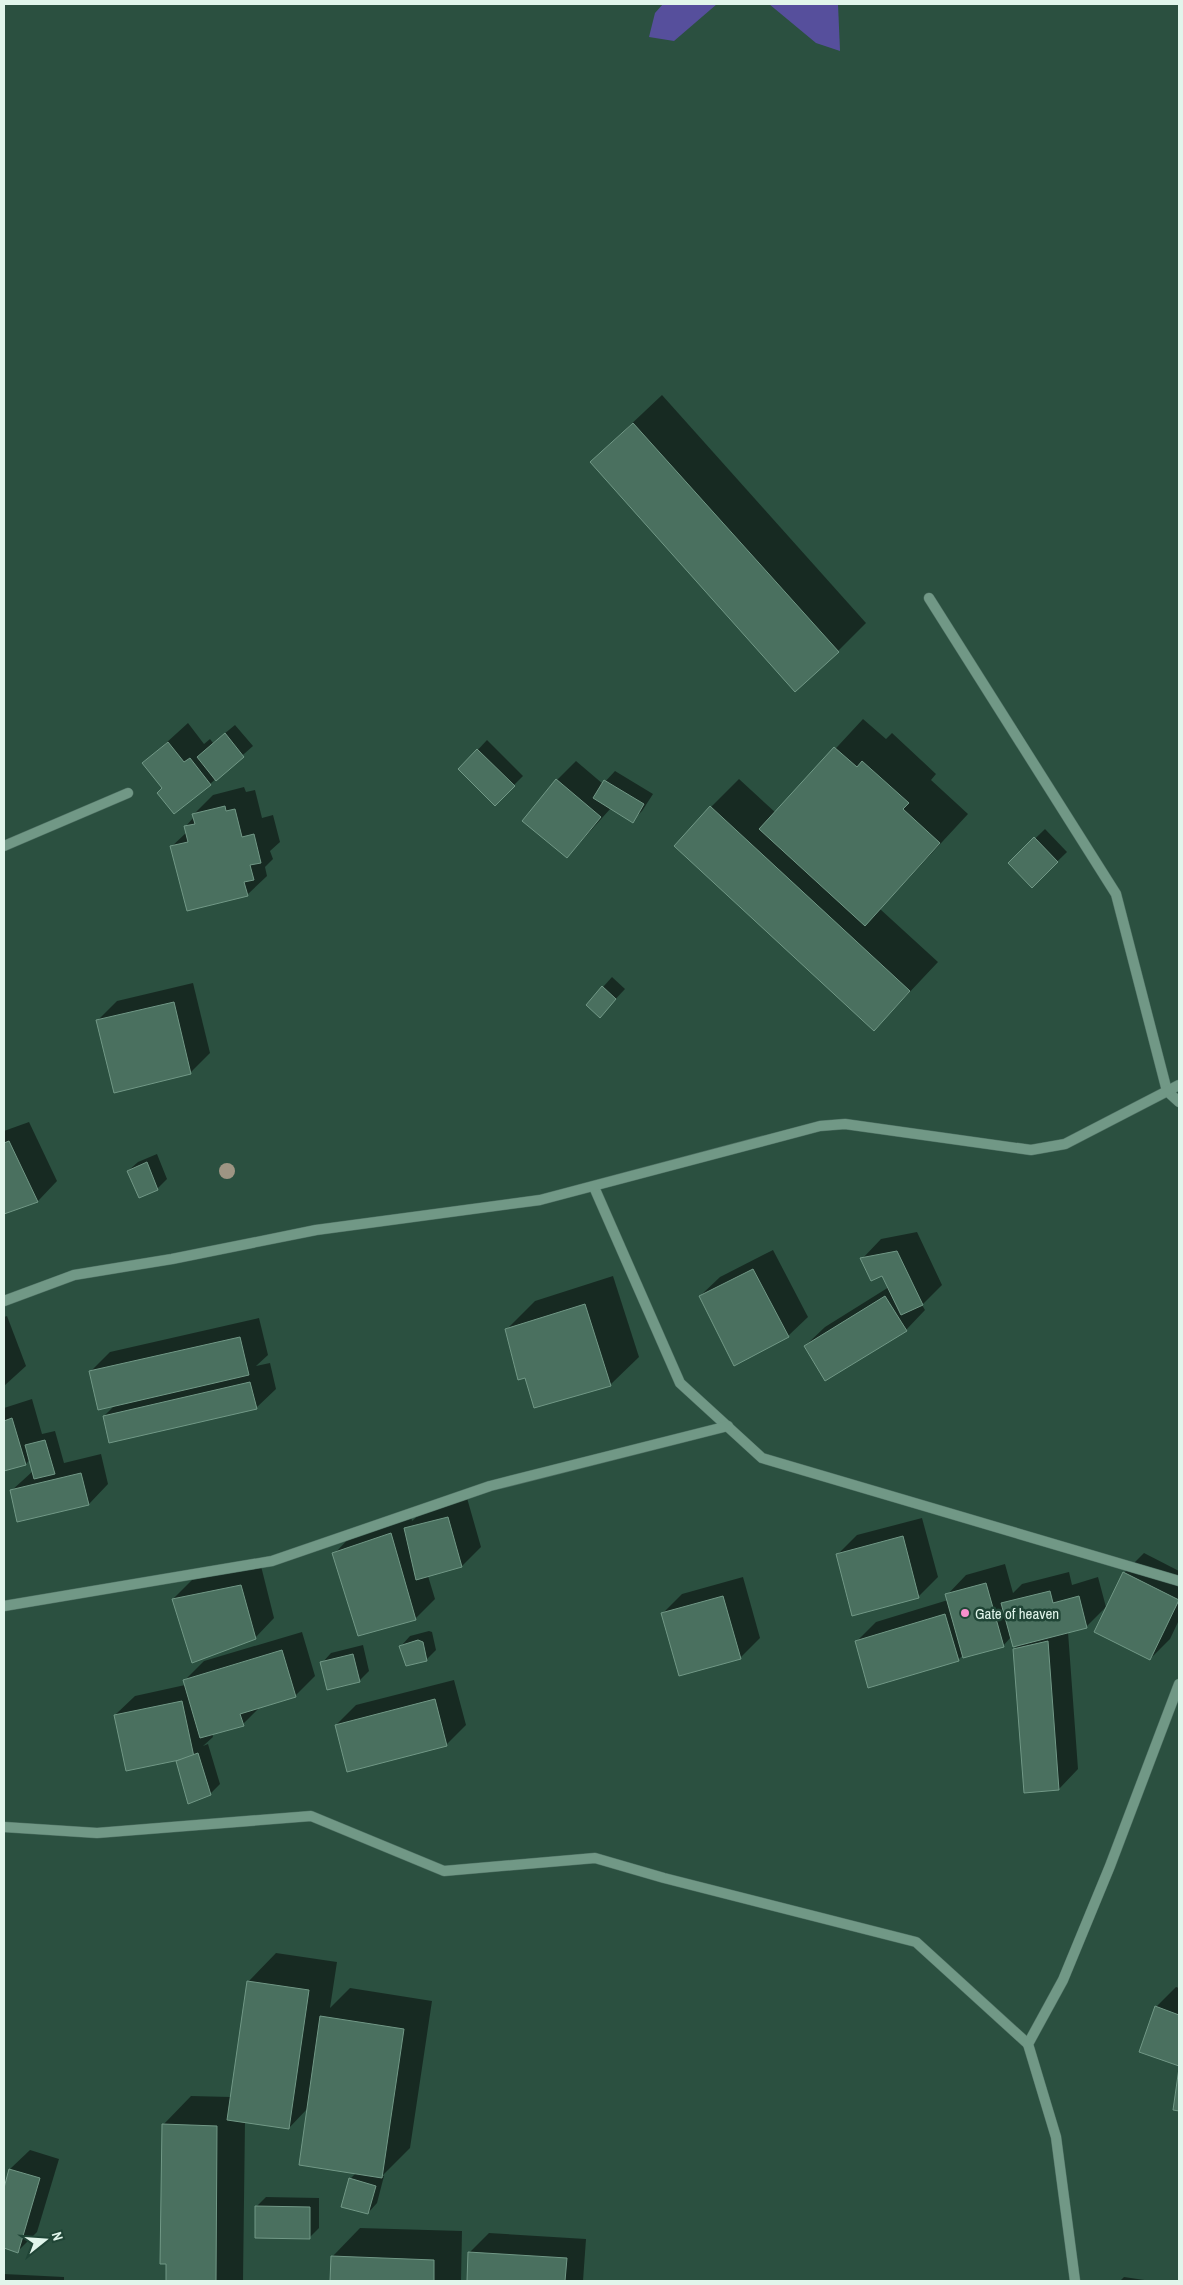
<svg xmlns="http://www.w3.org/2000/svg" width="1183" height="2285" font-family="'Archivo Narrow',sans-serif">
<style>
.water{fill:#564f9c}
.shadow{fill:#0007}
.building{fill:#4a705f;stroke:#719886}
.lines{fill:none;stroke-linecap:round;stroke-linejoin:round}
.street-casing{stroke:#4e6f62;stroke-width:11}
.street{stroke:#719886;stroke-width:10}
.tree{fill:#9e9583}
.poi-dot{fill:#f890cd;stroke:#204536;stroke-width:2}
.labels{text-anchor:middle;dominant-baseline:central;stroke-width:5;stroke-linejoin:round;paint-order:stroke}
.poi-label{font-size:15px;fill:#e1f5eb;stroke:#204536;text-anchor:start}
</style>
<rect width="100%" height="100%" fill="#2b5040"/>
<g class="water">
<polygon points="663,4 717,4 674,41 649,37 655,13"/>
<polygon points="769,4 838,4 840,51 816,43"/>
</g>
<g class="shadow">
<polygon points="662,395 866,623 838,651 591,462"/>
<polygon points="863,719 886,739 892,733 936,774 931,780 968,814 880,909 938,962 874,1030 711,807 739,779 776,813"/>
<polygon points="188,723 204,744 210,739 213,743 235,725 253,746 210,784 163,788 144,763"/>
<polygon points="487,740 523,776 495,804 460,769"/>
<polygon points="576,761 603,784 615,771 653,794 642,811 632,821 611,808 567,857 557,780"/>
<polygon points="244,787 246,792 255,790 262,818 273,815 280,842 270,851 273,859 265,867 267,876 247,895 171,847 187,832 185,827 194,817 194,814 213,795"/>
<polygon points="1045,829 1067,852 1032,886 1010,863"/>
<polygon points="612,977 625,989 609,1006 603,987"/>
<polygon points="193,983 210,1053 190,1073 97,1021 117,1001"/>
<polygon points="29,1122 57,1181 38,1201 4,1213 4,1131"/>
<polygon points="157,1154 167,1179 157,1189 128,1171 138,1162"/>
<polygon points="917,1232 942,1285 922,1305 925,1310 906,1330 805,1346 825,1327 889,1287 883,1274 862,1259 881,1239"/>
<polygon points="773,1250 808,1317 788,1336 700,1296 720,1277"/>
<polygon points="613,1276 639,1357 610,1385 526,1376 506,1330 535,1301"/>
<polygon points="7,1316 26,1366 4,1386 4,1317"/>
<polygon points="259,1318 268,1355 256,1366 270,1363 276,1389 256,1408 104,1416 116,1404 91,1371 110,1352"/>
<polygon points="32,1399 42,1434 55,1431 64,1463 101,1454 108,1484 89,1504 11,1491 33,1471 30,1459 26,1464 4,1470 4,1408"/>
<polygon points="467,1498 481,1547 462,1566 428,1576 435,1599 415,1619 334,1554 353,1534 411,1515 412,1521 425,1509"/>
<polygon points="922,1518 938,1577 918,1597 838,1554 857,1535"/>
<polygon points="1144,1553 1179,1571 1179,1620 1170,1639 1150,1659 1124,1573"/>
<polygon points="1005,1564 1013,1593 1022,1584 1069,1572 1072,1585 1098,1577 1106,1607 1086,1627 1068,1632 1078,1769 1059,1789 1014,1649 1019,1644 1011,1637 1003,1646 964,1654 958,1660 856,1642 876,1622 948,1600 947,1595 966,1575"/>
<polygon points="261,1566 274,1618 255,1638 173,1599 192,1580"/>
<polygon points="743,1577 760,1638 740,1658 663,1613 682,1594"/>
<polygon points="429,1631 432,1632 436,1650 427,1659 401,1646 410,1636"/>
<polygon points="302,1632 315,1676 295,1696 261,1706 243,1724 212,1733 213,1737 203,1746 208,1744 220,1784 210,1794 180,1759 115,1715 135,1696 185,1685 184,1681 204,1661"/>
<polygon points="363,1645 369,1671 359,1681 322,1663 331,1653"/>
<polygon points="454,1680 466,1725 446,1745 336,1725 356,1705"/>
<polygon points="276,1953 337,1962 330,2008 350,1988 432,2001 410,2148 382,2176 384,2176 377,2203 368,2213 350,2179 356,2173 308,2108 289,2128 245,2122 243,2281 167,2281 163,2125 191,2096 231,2097 248,1982"/>
<polygon points="1176,1987 1179,1988 1179,2065 1141,2051 1156,2007"/>
<polygon points="30,2150 59,2159 37,2232 18,2251 4,2247 4,2192 10,2169"/>
<polygon points="266,2197 319,2198 319,2228 309,2238 256,2207"/>
<polygon points="360,2228 462,2231 461,2281 331,2281 332,2257"/>
<polygon points="489,2233 586,2239 583,2281 468,2281 470,2252"/>
<polygon points="4,2274 64,2277 64,2281 4,2281"/>
<polygon points="1124,2277 1151,2281 1120,2281"/>
</g>
<g class="building">
<polygon points="633,423 839,652 795,692 590,462"/>
<polygon points="225,733 244,757 216,781 197,757"/>
<polygon points="168,742 184,762 190,758 211,785 174,814 157,793 162,788 142,763"/>
<polygon points="834,747 857,767 862,761 909,803 903,809 940,843 865,926 759,829"/>
<polygon points="477,749 515,786 495,806 458,769"/>
<polygon points="556,779 601,817 567,858 522,821"/>
<polygon points="604,780 644,804 633,823 593,798"/>
<polygon points="225,806 226,811 235,809 242,837 254,834 261,863 250,865 254,880 244,882 248,896 187,911 170,846 188,842 184,826 195,824 192,814"/>
<polygon points="710,806 910,991 874,1031 674,846"/>
<polygon points="1034,837 1058,862 1032,888 1008,863"/>
<polygon points="602,986 616,999 600,1018 586,1005"/>
<polygon points="174,1002 191,1074 114,1093 96,1020"/>
<polygon points="9,1141 38,1202 4,1214 4,1143"/>
<polygon points="147,1162 158,1190 139,1198 127,1171"/>
<polygon points="897,1251 923,1305 901,1315 882,1276 871,1281 860,1258"/>
<polygon points="753,1269 789,1337 734,1366 699,1296"/>
<polygon points="885,1296 907,1331 825,1381 804,1346"/>
<polygon points="585,1304 611,1386 534,1408 525,1378 518,1380 505,1329"/>
<polygon points="240,1337 249,1375 98,1410 89,1371"/>
<polygon points="250,1382 257,1409 109,1443 103,1416"/>
<polygon points="12,1418 26,1465 4,1471 4,1421"/>
<polygon points="45,1440 55,1474 34,1479 25,1445"/>
<polygon points="81,1473 89,1505 17,1522 10,1490"/>
<polygon points="448,1517 462,1567 416,1580 404,1528"/>
<polygon points="391,1533 416,1620 358,1636 332,1553"/>
<polygon points="903,1536 919,1598 852,1616 836,1554"/>
<polygon points="1123,1572 1179,1600 1150,1660 1094,1632"/>
<polygon points="986,1583 1004,1647 963,1658 945,1594"/>
<polygon points="241,1585 256,1639 192,1663 172,1599"/>
<polygon points="1050,1591 1053,1603 1079,1596 1087,1628 1013,1647 1001,1603"/>
<polygon points="723,1596 741,1659 679,1676 661,1613"/>
<polygon points="945,1614 959,1661 868,1688 855,1641"/>
<polygon points="418,1640 423,1642 427,1661 406,1666 399,1646"/>
<polygon points="1048,1641 1059,1790 1024,1793 1013,1649"/>
<polygon points="282,1650 296,1697 240,1714 244,1726 200,1738 183,1680"/>
<polygon points="353,1654 360,1682 327,1690 320,1662"/>
<polygon points="435,1699 447,1746 347,1772 335,1725"/>
<polygon points="182,1701 194,1757 126,1771 114,1715"/>
<polygon points="198,1753 211,1795 188,1804 176,1761"/>
<polygon points="247,1981 309,1990 289,2129 227,2120"/>
<polygon points="1155,2006 1179,2015 1179,2066 1139,2052"/>
<polygon points="320,2016 404,2029 382,2178 299,2165"/>
<polygon points="1179,2068 1179,2111 1173,2110"/>
<polygon points="162,2124 217,2126 216,2281 166,2281 166,2264 160,2264"/>
<polygon points="9,2169 40,2178 18,2253 4,2248 4,2188"/>
<polygon points="349,2178 376,2186 368,2214 341,2207"/>
<polygon points="255,2206 310,2207 310,2239 255,2238"/>
<polygon points="468,2252 567,2258 565,2281 467,2281"/>
<polygon points="331,2256 434,2260 434,2281 330,2281"/>
</g>
<g class="lines">
<g class="street-casing">
<g id="street">
<polyline points="929,598 1116,894 1167,1091 1179,1102"/>
<polyline points="4,846 128,793"/>
<polyline points="594,1187 680,1383 762,1458 1179,1581"/>
<polyline points="4,1301 74,1275 172,1259 316,1230 540,1200 820,1126 845,1124 1031,1150 1065,1144 1179,1085"/>
<polyline points="4,1606 272,1561 490,1486 728,1426"/>
<polyline points="4,1827 97,1833 311,1816 444,1871 595,1858 664,1878 916,1942 1028,2044"/>
<polyline points="1075,2281 1056,2137 1028,2044 1063,1980 1110,1866 1179,1684"/>
</g>
</g>
<use href="#street" class="street"/>
</g>
<circle class="tree" cx="227" cy="1171" r="8"/>
<circle class="poi-dot" cx="965" cy="1613" r="5"/>
<g class="labels">
<g class="poi-label">
<text x="975" y="1613">Gate of heaven</text>
</g>
</g>
<rect width="1183" height="2285" fill="none" stroke="#e1f5eb" stroke-width="10"/>
<g transform="translate(45 2240) rotate(73)" stroke="#204536" stroke-width="4" paint-order="stroke">
<path d="M0-4L9 19L0 12L-9 19Z" fill="#e1f5eb"/>
<text y="-8" font-size="14" font-weight="bold" text-anchor="middle" fill="#e1f5eb">N</text>
</g>
</svg>
